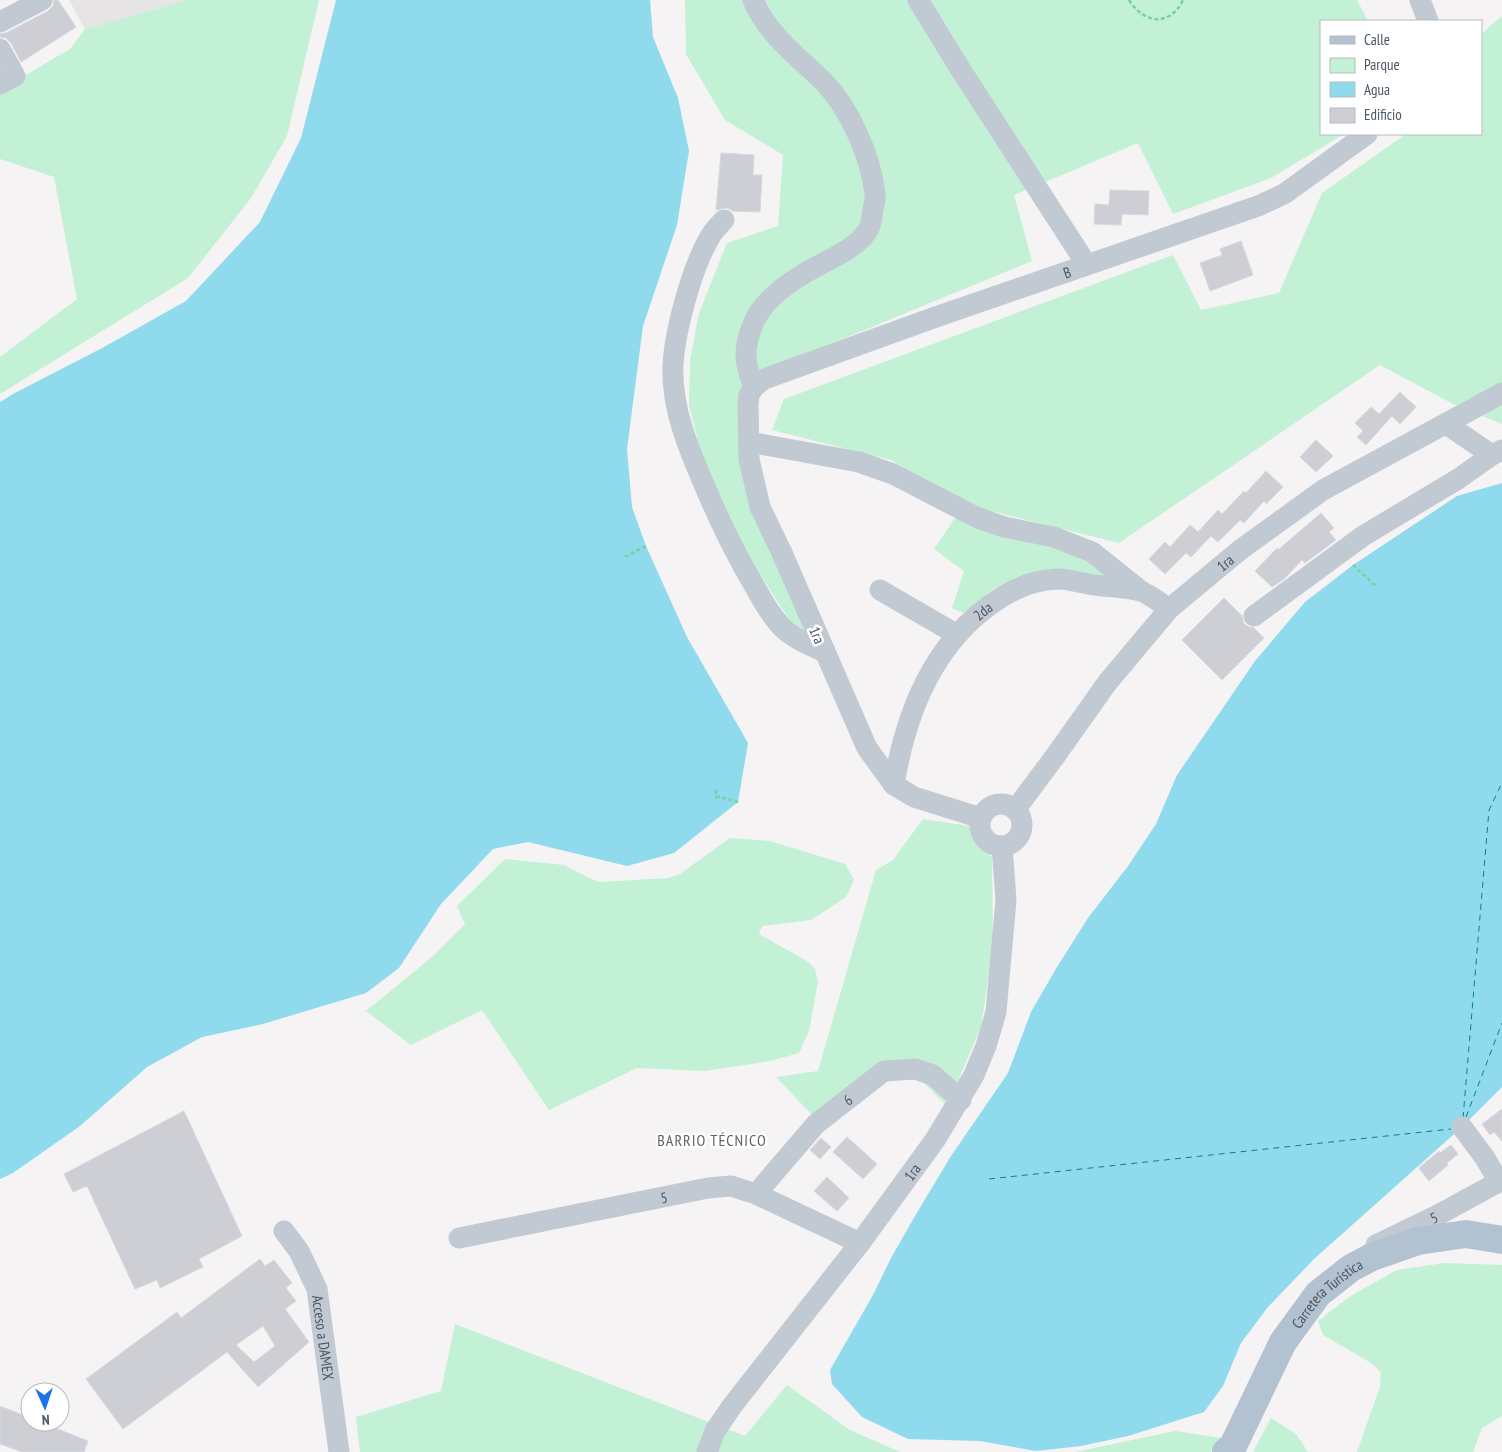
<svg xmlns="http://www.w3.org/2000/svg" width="1502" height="1452" font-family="'PT Sans Narrow',sans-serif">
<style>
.education{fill:#e6e4e5}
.green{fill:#c3f1d5}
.water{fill:#90daee}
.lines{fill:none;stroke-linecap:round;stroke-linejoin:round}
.ferry{stroke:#0c7c9b;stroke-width:1;stroke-dasharray:6 5;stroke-linecap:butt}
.building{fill:#cdcfd5;stroke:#d7d9de;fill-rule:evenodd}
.path{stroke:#7ad0a6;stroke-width:2.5;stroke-dasharray:4 2.5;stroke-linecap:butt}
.minor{stroke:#c1cad2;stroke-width:21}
.major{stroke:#b3c2d1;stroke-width:28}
.labels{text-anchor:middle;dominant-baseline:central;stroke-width:5;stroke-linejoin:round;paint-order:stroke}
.street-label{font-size:15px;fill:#4a5661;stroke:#fff}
.neighbourhood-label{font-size:16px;letter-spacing:1px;fill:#5f6368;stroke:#fff}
</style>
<rect width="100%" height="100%" fill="#f5f3f3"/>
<polygon class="education" points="69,0 187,0 85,29"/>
<g class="green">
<polygon points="187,0 319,0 287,136 251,198 188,278 0,394 0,357 77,299 54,177 0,159 0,90 70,49 85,29"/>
<polygon points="685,0 1357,0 1368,21 1321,21 1321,134 1344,134 1271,178 1173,214 1138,143 1014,195 1032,261 770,369 742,424 806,625 801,631 794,627 743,548 703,463 689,405 690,361 699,313 727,243 778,226 783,155 725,120 686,54"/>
<polygon points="1502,16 1502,424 1453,404 1380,365 1119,543 959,503 891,460 772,430 784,399 1173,255 1201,310 1279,293 1322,193 1406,134 1481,134 1481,34"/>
<polygon points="955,518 1076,554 1105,574 1102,580 1009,581 990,591 978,603 963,613 952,608 964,571 934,549"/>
<polygon points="923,819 969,826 975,842 992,857 993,946 981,1027 947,1106 919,1078 881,1064 818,1121 776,1077 818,1071 876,870 893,860"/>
<polygon points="730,838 770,841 845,864 854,880 846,897 811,920 762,926 759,934 807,961 815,969 818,982 809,1031 799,1053 770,1061 705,1071 637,1068 549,1110 482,1010 411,1045 366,1011 432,957 465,924 457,906 505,859 564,865 591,879 600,882 668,878 680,874"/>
<polygon points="1444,1263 1502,1265 1502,1416 1482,1428 1473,1452 1357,1452 1380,1387 1381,1372 1371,1363 1323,1335 1318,1321 1352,1295 1397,1270"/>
<polygon points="455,1324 745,1436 787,1385 850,1430 900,1452 360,1452 356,1417 441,1391"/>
<polygon points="1271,1418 1296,1434 1308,1452 1253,1452"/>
<polygon points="1175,1431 1229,1439 1210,1452 1075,1452"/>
</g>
<g class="water">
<polygon points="336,0 650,0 653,37 678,98 689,151 677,225 643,326 627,449 632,507 646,546 687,637 748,743 738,802 674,853 627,866 528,842 493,849 441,904 399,968 366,993 263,1024 202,1037 147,1067 80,1126 13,1173 0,1179 0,402 13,394 104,347 186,301 260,222 301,138"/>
<polygon points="1502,483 1502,1087 1462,1127 1314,1259 1268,1307 1241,1343 1223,1386 1204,1412 1128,1436 1081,1446 1036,1451 980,1441 908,1439 862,1417 832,1384 830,1370 873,1295 891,1258 915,1216 951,1156 1008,1073 1031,1012 1057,967 1088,918 1128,866 1156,824 1177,775 1255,661 1305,602 1353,565 1457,496"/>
</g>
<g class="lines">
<g class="ferry">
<polyline points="1466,1117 1502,1023"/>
<polyline points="1463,1118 1489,810 1502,783"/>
<polyline points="989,1179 1451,1129"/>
</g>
</g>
<g class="building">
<polygon points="54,0 58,0 76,27 21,62 11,43 6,38 0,37 0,34 6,33 48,11 53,6"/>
<polygon points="721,153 754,155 753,175 762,175 760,212 733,211 727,208 716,210"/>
<polygon points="1110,190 1149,191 1148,215 1122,214 1121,225 1094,224 1095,204 1109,205"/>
<polygon points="1241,241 1253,275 1210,291 1200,263 1222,255 1220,249"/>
<polygon points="1400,392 1416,407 1400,424 1392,416 1366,445 1357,437 1363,431 1355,423 1371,407 1379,414"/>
<polygon points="1316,440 1333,456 1316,472 1300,457"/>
<polygon points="1266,471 1283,487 1266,504 1264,501 1244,523 1240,520 1218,542 1211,536 1191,557 1186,553 1165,574 1149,559 1165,542 1170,547 1190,525 1198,532 1218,510 1222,514 1244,491 1246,493"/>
<polygon points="1321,513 1334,528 1329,532 1336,540 1305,563 1302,560 1284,579 1272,587 1255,571 1277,548 1278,550"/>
<polygon points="1224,598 1242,616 1244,624 1249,627 1254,628 1264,638 1222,680 1182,640"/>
<polygon points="1502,1109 1502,1141 1494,1132 1490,1135 1482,1124"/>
<polygon points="184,1111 242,1236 199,1259 203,1267 160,1288 157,1280 135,1289 87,1186 73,1192 64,1174"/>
<polygon points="847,1137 877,1164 863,1179 833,1152"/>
<polygon points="821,1138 831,1147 820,1159 810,1150"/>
<polygon points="1451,1145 1458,1154 1447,1163 1448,1165 1429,1181 1419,1168 1439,1151 1440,1153"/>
<polygon points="827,1177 849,1198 837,1211 814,1191"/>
<path d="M260 1259 265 1266 274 1260 292 1283 286 1288 296 1301 285 1309 309 1342 258 1387 227 1352 123 1429 86 1379 177 1312 181 1318ZM263 1326 275 1346 254 1362 236 1345Z"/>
<polygon points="0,1406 30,1418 30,1422 40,1422 88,1441 84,1452 22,1452 0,1444"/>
</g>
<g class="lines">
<g class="path">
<path d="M1129 0C1144 24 1170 27 1183 0"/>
<polyline points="625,557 646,546"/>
<polyline points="1353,565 1377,587"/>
<polyline points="716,790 716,799"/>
<polyline points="716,796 738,802"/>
</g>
<g class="minor">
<path d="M753 0C768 35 797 56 824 82 850 109 871 157 875 194 876 199 874 204 873 209 872 215 872 222 869 228 860 248 823 262 805 273 782 287 760 303 751 329 743 352 745 365 754 387"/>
<polyline points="918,0 959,67 1087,265"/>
<polyline points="1420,0 1428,21"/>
<polyline points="0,22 42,0"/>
<polyline points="0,49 15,76 0,84"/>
<path d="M724 220C719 225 713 231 710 237 692 267 675 330 673 365 671 408 689 450 706 489 720 522 736 555 755 587 762 600 770 614 780 625 790 637 811 646 825 652"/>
<polyline points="1446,424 1492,455"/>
<polyline points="749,442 859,462 893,474 976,517 1004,527 1054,537 1092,552 1141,591"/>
<polyline points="880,590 956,634"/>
<polyline points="1254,616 1363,536 1458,479 1492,455 1502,450"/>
<path id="s1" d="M894 785C905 716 932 647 990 605 1010 590 1032 580 1057 579 1069 579 1082 583 1094 585 1109 587 1126 587 1140 591 1150 594 1160 603 1169 609"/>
<circle cx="1001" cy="825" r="21"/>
<path id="s2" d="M1015 810 1056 755 1107 683 1169 609 1240 550 1323 490 1502 393"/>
<path id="s3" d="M981 818 914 797 894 785 867 748 782 553 760 507 749 459 748 404 749 395 754 387 764 379 933 318 1258 206 1284 194 1367 134"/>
<polyline points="1462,1127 1485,1158 1499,1182"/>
<path id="s4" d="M756 1194 816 1124 884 1071 915 1069 933 1075 961 1100"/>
<path id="s5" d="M284 1231 299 1251 317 1289 339 1452"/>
<path id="s6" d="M459 1238 708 1188 731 1186 756 1194 860 1243"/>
<path id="s7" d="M1376 1245 1440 1214 1502 1180"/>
<path id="s8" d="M707 1452 715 1431 732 1406 860 1243 935 1140 974 1075 986 1046 996 1012 1006 900 1002 846"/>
</g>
<path class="major" id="s9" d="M1226 1452 1233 1446 1283 1342 1318 1294 1351 1268 1372 1257 1418 1241 1466 1234 1502 1240"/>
</g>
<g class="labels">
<g class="street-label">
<text stroke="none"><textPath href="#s3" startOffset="860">B</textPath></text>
<text stroke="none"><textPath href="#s2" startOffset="326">1ra</textPath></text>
<text stroke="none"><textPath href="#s1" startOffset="200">2da</textPath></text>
<text transform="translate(817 635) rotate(67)">1ra</text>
<text stroke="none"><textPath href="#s4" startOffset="132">6</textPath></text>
<text stroke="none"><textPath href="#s8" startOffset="348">1ra</textPath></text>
<text stroke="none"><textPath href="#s6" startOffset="209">5</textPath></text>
<text stroke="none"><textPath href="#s7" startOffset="64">5</textPath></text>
<text stroke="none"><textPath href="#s9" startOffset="191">Carretera Turística</textPath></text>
<text stroke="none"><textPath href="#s5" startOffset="116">Acceso a DAMEX</textPath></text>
</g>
<g class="neighbourhood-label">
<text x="712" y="1140">BARRIO TÉCNICO</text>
</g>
</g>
<rect x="1320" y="20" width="162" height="115" fill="#ffffff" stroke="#b7bbc0"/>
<rect x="1330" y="36" width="25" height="8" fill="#b3c2d1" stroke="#b7bbc0"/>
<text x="1364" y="45" font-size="15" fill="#4a5661">Calle</text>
<rect x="1330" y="58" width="25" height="15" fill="#c3f1d5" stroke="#b7bbc0"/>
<text x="1364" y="70" font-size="15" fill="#4a5661">Parque</text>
<rect x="1330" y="82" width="25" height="15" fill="#90daee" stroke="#b7bbc0"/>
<text x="1364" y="95" font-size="15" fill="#4a5661">Agua</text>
<rect x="1330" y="108" width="25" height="15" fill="#cdcfd5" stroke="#b7bbc0"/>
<text x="1364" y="120" font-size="15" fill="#4a5661">Edificio</text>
<g transform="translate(45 1407) rotate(177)"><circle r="24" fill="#ffffff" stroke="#b7bbc0"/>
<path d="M0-4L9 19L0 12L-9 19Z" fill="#1a73e8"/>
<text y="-8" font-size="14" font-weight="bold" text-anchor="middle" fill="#4a5661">N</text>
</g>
</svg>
